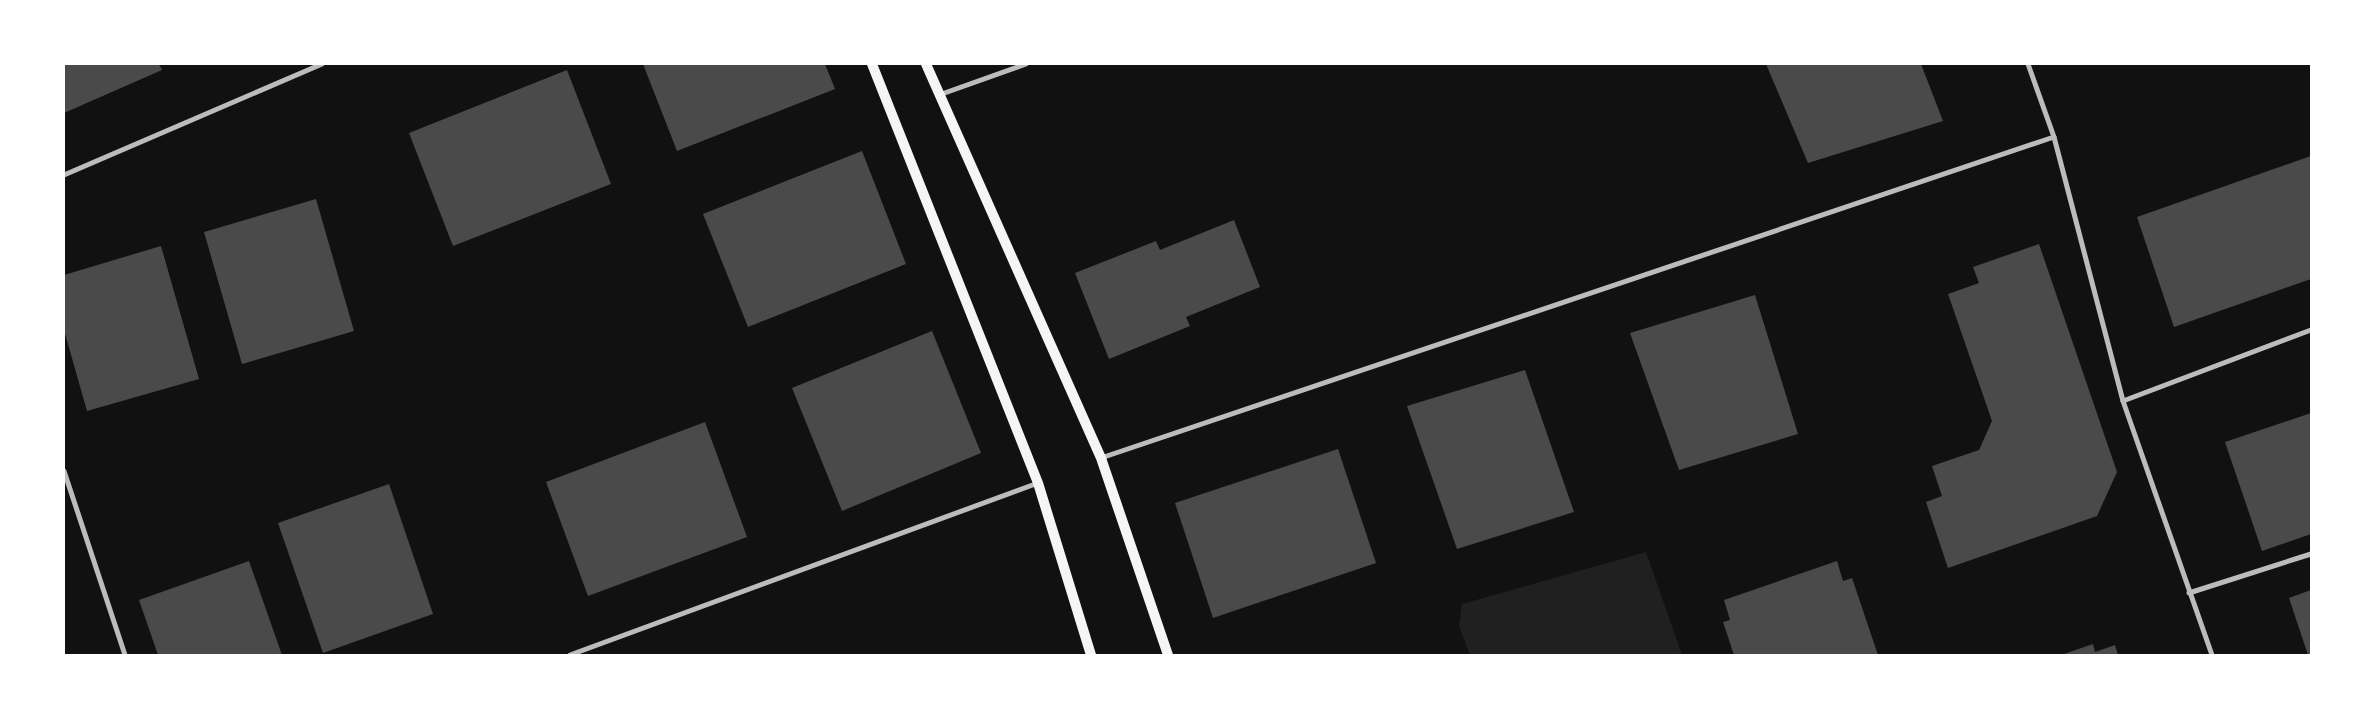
<svg xmlns="http://www.w3.org/2000/svg" width="2375" height="719" font-family="'Fira Sans Condensed',sans-serif">
<style>
.green{fill:#202020}
.building{fill:#4a4a4a}
.lines{fill:none;stroke-linecap:round;stroke-linejoin:round}
.minor{stroke:#bcbcbc;stroke-width:5}
.secondary{stroke:#f5f5f5;stroke-width:10}
</style>
<rect width="100%" height="100%" fill="#111"/>
<polygon class="green" points="1646,552 1682,655 1470,655 1459,626 1462,604"/>
<g class="building">
<polygon points="64,64 159,64 162,70 64,113"/>
<polygon points="643,64 825,64 835,89 677,151"/>
<polygon points="1766,64 1921,64 1943,121 1808,163"/>
<polygon points="567,70 611,184 453,246 409,133"/>
<polygon points="862,151 906,264 748,327 703,214"/>
<polygon points="2311,156 2311,279 2174,327 2137,217"/>
<polygon points="316,199 354,331 242,364 204,232"/>
<polygon points="1234,220 1260,287 1186,317 1190,326 1109,359 1075,273 1156,241 1160,250"/>
<polygon points="2039,244 2117,472 2097,516 1948,568 1926,502 1942,496 1932,466 1979,450 1992,421 1948,294 1979,283 1973,267"/>
<polygon points="161,246 199,379 87,411 64,330 64,275"/>
<polygon points="1755,295 1798,434 1679,470 1630,333"/>
<polygon points="932,331 981,453 842,511 792,388"/>
<polygon points="1525,370 1574,512 1457,549 1407,406"/>
<polygon points="2311,413 2311,534 2262,551 2225,442"/>
<polygon points="705,422 747,537 588,596 546,482"/>
<polygon points="1338,449 1376,563 1213,618 1175,503"/>
<polygon points="389,484 433,614 323,653 278,523"/>
<polygon points="249,561 282,655 158,655 139,600"/>
<polygon points="1837,561 1843,581 1852,578 1878,655 1734,655 1723,622 1730,620 1724,600"/>
<polygon points="2311,590 2311,655 2308,655 2289,598"/>
<polygon points="2093,644 2095,652 2115,645 2118,655 2061,655"/>
</g>
<g class="lines">
<g class="minor">
<polyline points="2028,64 2054,137 2123,401 2212,655"/>
<polyline points="939,95 1026,64"/>
<polyline points="64,175 322,64"/>
<polyline points="2123,401 2311,330"/>
<polyline points="1101,458 2054,137"/>
<polyline points="64,471 125,655"/>
<polyline points="2189,593 2311,554"/>
<polyline points="570,655 1038,483"/>
</g>
<g class="secondary">
<polyline points="872,64 1038,483 1091,655"/>
<polyline points="926,64 1101,458 1168,655"/>
</g>
</g>
<rect width="2375" height="719" fill="none" stroke="#ffffff" stroke-width="130"/>
</svg>
